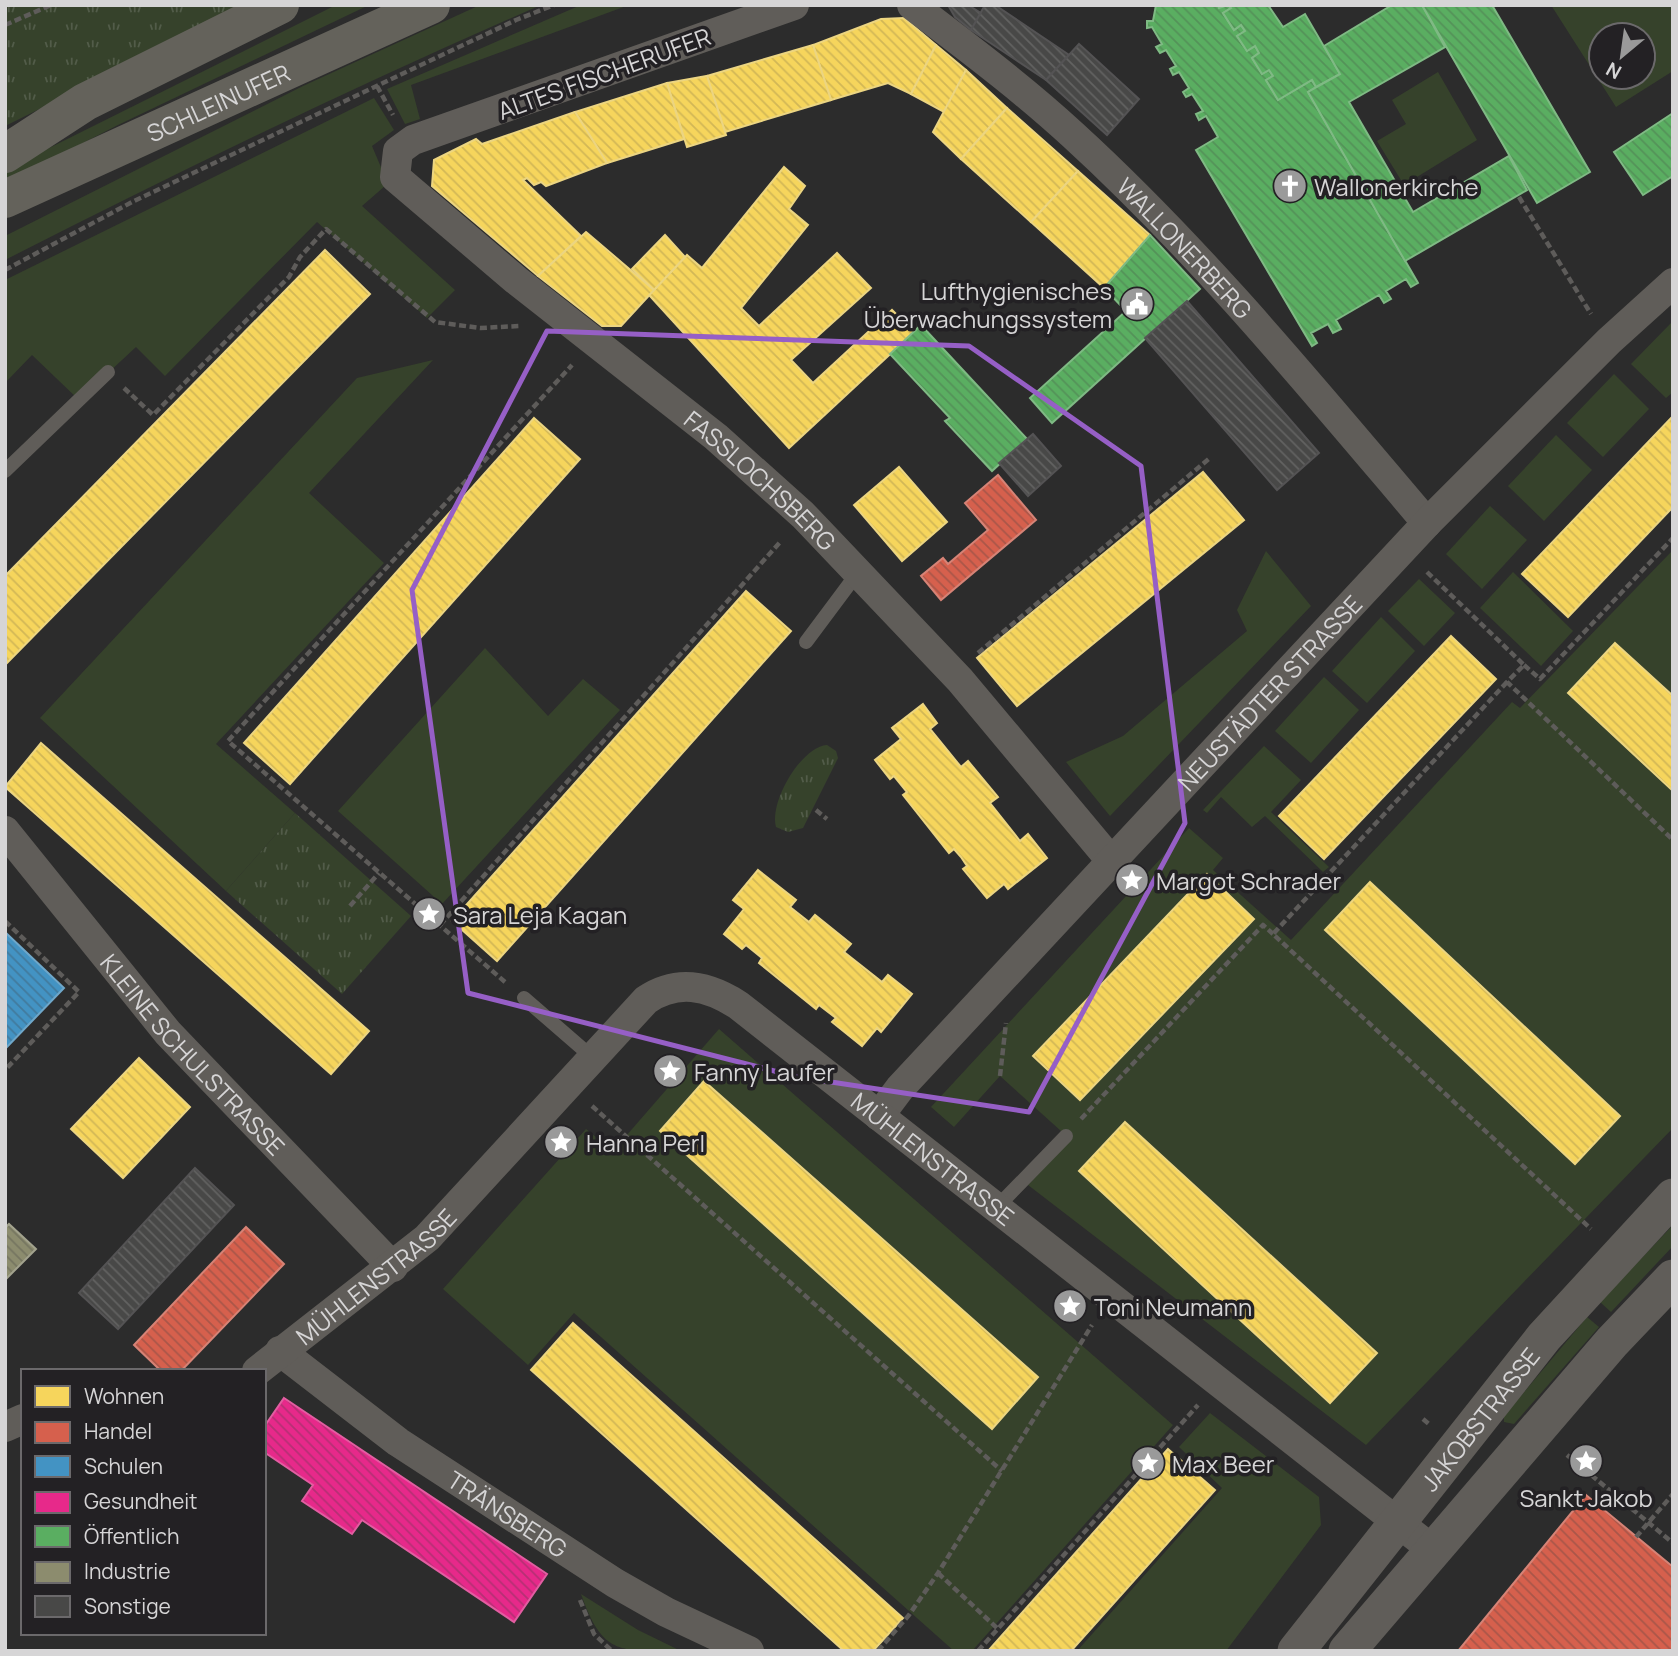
<svg xmlns="http://www.w3.org/2000/svg" width="1678" height="1656" font-family="Manrope,sans-serif">
<style>
.green{fill:#36422b;fill-rule:evenodd}
.park{fill:url(#park-tufts)}
.homes{fill:url(#homes-back-hatch);stroke:#ecd581;stroke-width:2}
.shops{fill:url(#shops-back-hatch);stroke:#d68376;stroke-width:2}
.schools{fill:url(#schools-back-hatch);stroke:#6fa7c9;stroke-width:2}
.health{fill:url(#health-back-hatch);stroke:#e25da1;stroke-width:2}
.public{fill:url(#public-back-hatch);stroke:#7fba84;stroke-width:2}
.industry{fill:url(#industry-back-hatch);stroke:#a2a28d;stroke-width:2}
.building{fill:url(#building-back-hatch);stroke:#545354;stroke-width:2}
.lines{fill:none;stroke-linecap:round;stroke-linejoin:round}
.path{stroke:#5e5c5a;stroke-width:4.5;stroke-dasharray:7 3.5;stroke-linecap:butt}
.service{stroke:#605d59;stroke-width:14}
.minor{stroke:#605d59;stroke-width:30}
.tertiary{stroke:#605d59;stroke-width:37}
.secondary{stroke:#64625b;stroke-width:38}
.marked{fill:none;stroke:#965fc6;stroke-width:5;stroke-linejoin:round}
.labels{text-anchor:middle;dominant-baseline:central;stroke-width:7;stroke-linejoin:round;paint-order:stroke}
.street-label{font-size:24px;fill:#d6d5d6;stroke:#232124}
.poi-label{font-size:24px;fill:#d6d5d6;stroke:#232124;text-anchor:start}
</style>
<defs>
<pattern id="park-tufts" width="24" height="20" patternUnits="userSpaceOnUse" patternTransform="scale(1.75)"><rect width="24" height="20" fill="#36422b"/><path d="M3 7l-1-3M5 7V3M7 7l1-3M15 17l-1-3M17 17v-4M19 17l1-3" fill="none" stroke="#525c49"/></pattern>
<pattern id="homes-back-hatch" width="6" height="6" patternUnits="userSpaceOnUse" patternTransform="scale(1.75)"><rect width="6" height="6" fill="#f6d55c"/><path d="M-1 5l2 2M0 0l6 6M5-1l2 2" fill="none" stroke="#d2b756"/></pattern>
<pattern id="shops-back-hatch" width="6" height="6" patternUnits="userSpaceOnUse" patternTransform="scale(1.75)"><rect width="6" height="6" fill="#d6604d"/><path d="M-1 5l2 2M0 0l6 6M5-1l2 2" fill="none" stroke="#a95649"/></pattern>
<pattern id="schools-back-hatch" width="6" height="6" patternUnits="userSpaceOnUse" patternTransform="scale(1.75)"><rect width="6" height="6" fill="#4393c3"/><path d="M-1 5l2 2M0 0l6 6M5-1l2 2" fill="none" stroke="#427a9c"/></pattern>
<pattern id="health-back-hatch" width="6" height="6" patternUnits="userSpaceOnUse" patternTransform="scale(1.75)"><rect width="6" height="6" fill="#e7298a"/><path d="M-1 5l2 2M0 0l6 6M5-1l2 2" fill="none" stroke="#b53074"/></pattern>
<pattern id="public-back-hatch" width="6" height="6" patternUnits="userSpaceOnUse" patternTransform="scale(1.75)"><rect width="6" height="6" fill="#5aae61"/><path d="M-1 5l2 2M0 0l6 6M5-1l2 2" fill="none" stroke="#549259"/></pattern>
<pattern id="industry-back-hatch" width="6" height="6" patternUnits="userSpaceOnUse" patternTransform="scale(1.75)"><rect width="6" height="6" fill="#8c8c6e"/><path d="M-1 5l2 2M0 0l6 6M5-1l2 2" fill="none" stroke="#757560"/></pattern>
<pattern id="building-back-hatch" width="6" height="6" patternUnits="userSpaceOnUse" patternTransform="scale(1.75)"><rect width="6" height="6" fill="#484847"/><path d="M-1 5l2 2M0 0l6 6M5-1l2 2" fill="none" stroke="#626261"/></pattern>
</defs>
<rect width="100%" height="100%" fill="#2c2c2c"/>
<g class="green">
<polygon points="336,5 369,5 118,125 5,183 5,170"/>
<path d="M480 5H541C359 84 182 170 5 260V236L303 86Z"/>
<polygon points="581,5 629,5 411,85 420,119 405,124 387,89"/>
<path d="M1551 5H1673V71L1616 107ZM1601 35H1643V77H1601Z"/>
<polygon points="1438,72 1477,140 1404,185 1377,141 1406,124 1392,100"/>
<polygon points="374,98 394,130 372,146 383,172 385,186 362,206 455,290 427,318 317,222 165,376 136,347 79,400 32,355 5,383 5,280"/>
<polygon points="1673,321 1673,392 1666,398 1631,364"/>
<polygon points="433,360 309,493 384,563 216,744 295,813 226,891 40,718 357,378"/>
<polygon points="1614,374 1649,409 1603,457 1567,423"/>
<polygon points="1556,435 1592,470 1544,521 1508,486"/>
<polygon points="1490,506 1527,540 1482,589 1446,554"/>
<path d="M1673 550V696L1615 643 1568 693 1673 791V1128L1366 1445 1028 1185 1071 1140 1000 1076 954 1127 931 1107 1189 828 1223 858 1213 870 1291 940 1512 702 1520 708ZM1206 874 1253 919 1080 1100 1034 1055ZM1370 882 1620 1115 1575 1163 1325 931ZM1124 1122 1376 1353 1330 1403 1080 1171Z"/>
<polygon points="1266,551 1311,606 1110,816 1066,762 1123,736 1247,631 1237,610"/>
<polygon points="1513,572 1573,631 1541,666 1480,608"/>
<polygon points="1419,579 1455,613 1424,646 1388,611"/>
<polygon points="1381,617 1415,651 1367,703 1332,671"/>
<polygon points="485,648 548,716 583,679 620,710 442,904 338,811"/>
<polygon points="1324,677 1359,710 1311,763 1275,731"/>
<polygon points="1264,746 1301,780 1271,812 1329,867 1323,872 1265,816 1252,827 1221,797 1207,813 1203,810"/>
<path d="M719 1029 1173 1425 972 1651H954L574 1313 528 1365 443 1289 586 1129 613 1151ZM704 1081 1038 1377 992 1429 660 1131Z"/>
<polygon points="1673,1225 1673,1246 1611,1312 1600,1302"/>
<polygon points="1587,1317 1599,1327 1514,1424 1504,1422 1504,1416"/>
<polygon points="1210,1413 1319,1497 1321,1525 1226,1651 1077,1651 1222,1488 1179,1447"/>
<path d="M581 1594 638 1630 681 1651C619 1651 603 1656 581 1594Z"/>
</g>
<g class="park">
<polygon points="5,5 251,5 5,126"/>
<path d="M827 745 836 751 838 758 803 828 788 832 776 827C769 802 801 747 827 745Z"/>
<polygon points="295,813 411,916 342,994 226,891"/>
</g>
<g class="homes">
<polygon points="904,18 936,45 911,94 888,83 831,100 813,45 881,19"/>
<polygon points="813,45 831,100 725,132 707,76"/>
<polygon points="936,45 966,70 944,112 911,94"/>
<polygon points="966,70 1007,108 961,159 933,132"/>
<polygon points="707,76 726,135 687,147 667,83"/>
<polygon points="667,83 684,139 607,163 575,112"/>
<polygon points="1007,108 1078,171 1031,222 961,159"/>
<polygon points="575,112 607,163 546,186 541,182 534,185 527,178 523,180 581,236 538,276 432,186 434,160 476,139 482,144"/>
<polygon points="784,167 805,186 789,209 808,225 741,308 759,326 837,253 871,288 791,360 813,383 892,310 914,332 789,448 649,295 687,255 702,268"/>
<polygon points="1078,171 1150,235 1104,288 1031,222"/>
<polygon points="586,232 654,290 621,326 602,326 538,276"/>
<polygon points="665,235 685,257 654,290 632,269"/>
<polygon points="325,250 370,294 5,665 5,576"/>
<polygon points="1673,416 1673,507 1568,617 1522,574"/>
<polygon points="534,418 580,459 290,784 244,743"/>
<polygon points="899,467 947,522 902,561 854,505"/>
<polygon points="1203,472 1244,520 1017,706 977,658"/>
<polygon points="746,591 791,631 497,961 452,921"/>
<polygon points="1451,636 1496,679 1324,859 1279,816"/>
<polygon points="1615,643 1673,696 1673,791 1568,693"/>
<polygon points="923,704 937,723 930,729 961,767 968,761 998,797 990,803 1020,841 1028,834 1047,858 1008,889 1004,884 987,898 963,869 967,866 961,857 954,849 949,853 903,795 907,792 894,776 890,779 875,760 901,739 892,728"/>
<polygon points="41,743 369,1031 331,1074 5,787"/>
<polygon points="758,870 796,900 790,907 809,922 815,915 851,944 844,952 882,982 888,975 912,994 881,1032 877,1028 862,1046 832,1022 836,1018 819,1005 816,1009 759,963 762,958 746,945 742,949 724,934 744,909 733,900"/>
<polygon points="1207,874 1254,919 1080,1100 1033,1056"/>
<polygon points="1370,882 1620,1116 1575,1164 1325,930"/>
<polygon points="139,1058 190,1107 123,1178 71,1129"/>
<polygon points="704,1081 1038,1377 992,1429 660,1131"/>
<polygon points="1125,1122 1377,1353 1330,1403 1079,1171"/>
<polygon points="573,1323 903,1618 873,1651 844,1651 531,1370"/>
<polygon points="1168,1449 1215,1490 1071,1651 988,1651"/>
</g>
<g class="shops">
<polygon points="998,475 1036,520 941,600 921,576 943,558 948,564 988,530 965,503"/>
<polygon points="246,1227 284,1264 181,1371 161,1371 134,1345"/>
<polygon points="1586,1495 1673,1567 1673,1651 1458,1651"/>
</g>
<polygon class="schools" points="5,932 64,988 5,1049"/>
<polygon class="health" points="284,1398 547,1574 514,1622 362,1520 352,1534 302,1501 313,1485 264,1452 264,1427"/>
<g class="public">
<polygon points="1156,5 1218,5 1219,8 1228,5 1231,8 1223,13 1234,30 1241,25 1245,31 1237,36 1247,51 1255,46 1259,53 1252,58 1262,74 1269,70 1273,76 1266,80 1278,100 1312,80 1316,87 1308,92 1418,283 1411,287 1406,279 1386,291 1391,299 1384,303 1379,295 1336,320 1341,329 1333,333 1328,324 1311,333 1317,343 1312,346 1196,150 1218,137 1206,116 1199,120 1196,114 1203,111 1192,94 1186,97 1183,92 1189,88 1179,72 1173,75 1170,69 1176,66 1166,50 1160,53 1156,47 1162,44 1152,27 1147,28 1147,21 1153,21"/>
<polygon points="1228,5 1268,5 1283,27 1305,14 1340,74 1316,87 1312,80 1278,100 1266,80 1273,76 1269,70 1262,74 1252,58 1259,53 1255,46 1247,51 1237,36 1245,31 1241,25 1234,30 1223,13 1231,8"/>
<polygon points="1392,5 1422,5 1445,47 1349,102 1413,212 1509,156 1527,190 1405,261 1308,92 1340,74 1324,46"/>
<polygon points="1422,5 1492,5 1590,172 1537,203"/>
<polygon points="1673,113 1673,176 1643,195 1614,152"/>
<polygon points="1150,235 1200,289 1052,423 1030,398 1126,311 1104,288"/>
<polygon points="921,325 1027,439 992,471 945,421 950,418 890,354"/>
</g>
<polygon class="industry" points="9,1224 36,1249 5,1280 5,1228"/>
<g class="building">
<polygon points="948,5 968,5 981,13 971,30 955,17"/>
<polygon points="985,5 995,5 1069,55 1046,80 971,30"/>
<polygon points="1079,44 1139,99 1107,135 1046,80"/>
<polygon points="1187,301 1319,453 1277,490 1145,338"/>
<polygon points="1033,434 1061,466 1028,496 999,463"/>
<polygon points="195,1168 234,1205 118,1329 79,1293"/>
</g>
<g class="lines">
<g class="path">
<polyline points="5,25 51,5"/>
<polyline points="377,86 393,115"/>
<polyline points="1519,197 1591,314"/>
<polyline points="5,270 134,201 516,20 554,5"/>
<polyline points="124,388 153,415 289,277 300,257 326,229 435,322 480,328 519,326"/>
<polyline points="1427,572 1524,665 1507,682 1673,840"/>
<polyline points="978,653 1210,458"/>
<polyline points="1524,665 1540,679 1673,538"/>
<polyline points="1507,682 1273,934 1591,1229"/>
<polyline points="816,810 827,819"/>
<polyline points="350,906 379,873"/>
<polyline points="5,921 79,992 5,1070"/>
<polyline points="440,925 781,541"/>
<polyline points="505,982 228,741 572,365"/>
<polyline points="1000,1076 1006,1023"/>
<polyline points="592,1106 1002,1471"/>
<polyline points="1081,1119 1263,925 1273,934"/>
<polyline points="1423,1419 1430,1425"/>
<polyline points="1567,1455 1673,1543"/>
<polyline points="1636,1537 1673,1494"/>
<polyline points="938,1573 998,1629"/>
<polyline points="580,1600 594,1634 612,1651"/>
<polyline points="878,1651 909,1615 938,1573 1092,1325"/>
<polyline points="978,1651 1198,1405"/>
</g>
<g class="service">
<polyline points="5,471 108,372"/>
<polyline points="806,642 859,571"/>
<polyline points="524,998 592,1057"/>
<polyline points="996,1208 1066,1136"/>
</g>
<g class="minor">
<path id="s1" d="M794 5 413 140 398 151 395 177 516 280 716 437 803 515 960 680 1113 863"/>
<path id="s2" d="M912 5C967 47 1022 88 1073 135 1202 253 1314 390 1427 523"/>
<path id="s3" d="M5 831 168 1033 393 1267"/>
<path id="s4" d="M879 1116 900 1088 1427 523 1609 341 1673 283"/>
<path id="s5" d="M280 1351 398 1442 615 1583 666 1612 749 1651"/>
<path id="s6" d="M257 1371 427 1238 646 1000C677 979 707 985 738 1005L1433 1550"/>
<polyline points="5,1427 23,1419"/>
</g>
<g class="tertiary">
<path id="s7" d="M1296 1651 1544 1337 1673 1197"/>
<polyline points="1347,1651 1612,1342 1673,1278"/>
</g>
<g class="secondary">
<polyline points="5,154 85,102 280,5"/>
<path id="s8" d="M5 199 431 5"/>
</g>
</g>
<path class="marked" d="M547 331 969 346 1141 466 1185 823 1029 1112 798 1077 468 993 412 590Z"/>
<defs>
<g id="church-disc" transform="scale(1.75)"><circle r="9.5" fill="#9a9a9a" stroke="#232124"/><path d="M-1.2-6h2.4v3.5h3.3v2.4h-3.3V6h-2.4V-.1h-3.3v-2.4h3.3Z" fill="#fff"/></g>
<g id="civic-disc" transform="scale(1.75)"><circle r="9.5" fill="#9a9a9a" stroke="#232124"/><path d="M-.6-6.5H3V-4.5H.6V-3L4-1V1h2V6H-6V1h2V-1L-.6-3ZM-1.2 2.5V6h2.4V2.5Z" fill="#fff"/></g>
<g id="sight-disc" transform="scale(1.75)"><circle r="9.5" fill="#9a9a9a" stroke="#232124"/><path d="M0-6L1.8-2.2L6-1.7L2.9 1.2L3.7 5.4L0 3.3L-3.7 5.4L-2.9 1.2L-6-1.7L-1.8-2.2Z" fill="#fff"/></g>
</defs>
<g fill-rule="evenodd">
<use href="#church-disc" x="1290" y="186"/>
<use href="#civic-disc" x="1137" y="304"/>
<use href="#sight-disc" x="1132" y="880"/>
<use href="#sight-disc" x="429" y="914"/>
<use href="#sight-disc" x="670" y="1071"/>
<use href="#sight-disc" x="561" y="1142"/>
<use href="#sight-disc" x="1070" y="1306"/>
<use href="#sight-disc" x="1586" y="1461"/>
<use href="#sight-disc" x="1148" y="1463"/>
</g>
<g class="labels">
<g class="street-label">
<text transform="translate(604 73) rotate(-20)">ALTES FISCHERUFER</text>
<text stroke="none"><textPath href="#s8" startOffset="234">SCHLEINUFER</textPath></text>
<text stroke="none"><textPath href="#s2" startOffset="366">WALLONERBERG</textPath></text>
<text stroke="none"><textPath href="#s1" startOffset="924">FASSLOCHSBERG</textPath></text>
<text stroke="none"><textPath href="#s4" startOffset="576">NEUSTÄDTER STRASSE</textPath></text>
<text stroke="none"><textPath href="#s3" startOffset="292">KLEINE SCHULSTRASSE</textPath></text>
<text stroke="none"><textPath href="#s6" startOffset="886">MÜHLENSTRASSE</textPath></text>
<text stroke="none"><textPath href="#s6" startOffset="152">MÜHLENSTRASSE</textPath></text>
<text stroke="none"><textPath href="#s7" startOffset="296">JAKOBSTRASSE</textPath></text>
<text stroke="none"><textPath href="#s5" startOffset="280">TRÄNSBERG</textPath></text>
</g>
<g class="poi-label">
<text x="1314" y="186">Wallonerkirche</text>
<text x="1112" y="290" text-anchor="end">Lufthygienisches<tspan x="1112" dy="28">Überwachungssystem</tspan></text>
<text x="1156" y="880">Margot Schrader</text>
<text x="453" y="914">Sara Leja Kagan</text>
<text x="694" y="1071">Fanny Laufer</text>
<text x="586" y="1142">Hanna Perl</text>
<text x="1094" y="1306">Toni Neumann</text>
<text x="1172" y="1463">Max Beer</text>
<text x="1586" y="1497" text-anchor="middle">Sankt Jakob</text>
</g>
</g>
<rect width="1678" height="1656" fill="none" stroke="#d6d5d6" stroke-width="14"/>
<rect x="21" y="1369" width="245" height="266" fill="#232124" stroke="#6b696b" stroke-width="2"/>
<rect x="35" y="1386" width="35" height="21" fill="#f6d55c" stroke="#6b696b" stroke-width="2"/>
<text x="84" y="1404" font-size="21" fill="#d6d5d6">Wohnen</text>
<rect x="35" y="1422" width="35" height="21" fill="#d6604d" stroke="#6b696b" stroke-width="2"/>
<text x="84" y="1439" font-size="21" fill="#d6d5d6">Handel</text>
<rect x="35" y="1456" width="35" height="21" fill="#4393c3" stroke="#6b696b" stroke-width="2"/>
<text x="84" y="1474" font-size="21" fill="#d6d5d6">Schulen</text>
<rect x="35" y="1492" width="35" height="21" fill="#e7298a" stroke="#6b696b" stroke-width="2"/>
<text x="84" y="1509" font-size="21" fill="#d6d5d6">Gesundheit</text>
<rect x="35" y="1526" width="35" height="21" fill="#5aae61" stroke="#6b696b" stroke-width="2"/>
<text x="84" y="1544" font-size="21" fill="#d6d5d6">Öffentlich</text>
<rect x="35" y="1562" width="35" height="21" fill="#8c8c6e" stroke="#6b696b" stroke-width="2"/>
<text x="84" y="1579" font-size="21" fill="#d6d5d6">Industrie</text>
<rect x="35" y="1596" width="35" height="21" fill="#484847" stroke="#6b696b" stroke-width="2"/>
<text x="84" y="1614" font-size="21" fill="#d6d5d6">Sonstige</text>
<g transform="translate(1622 56) rotate(209)"><circle r="33" fill="#232124" stroke="#6b696b" stroke-width="2"/>
<path d="M0-5L12 26L0 18L-12 26Z" fill="#9a9a9a"/>
<text y="-10" font-size="19" font-weight="bold" text-anchor="middle" fill="#d6d5d6">N</text>
</g>
</svg>
